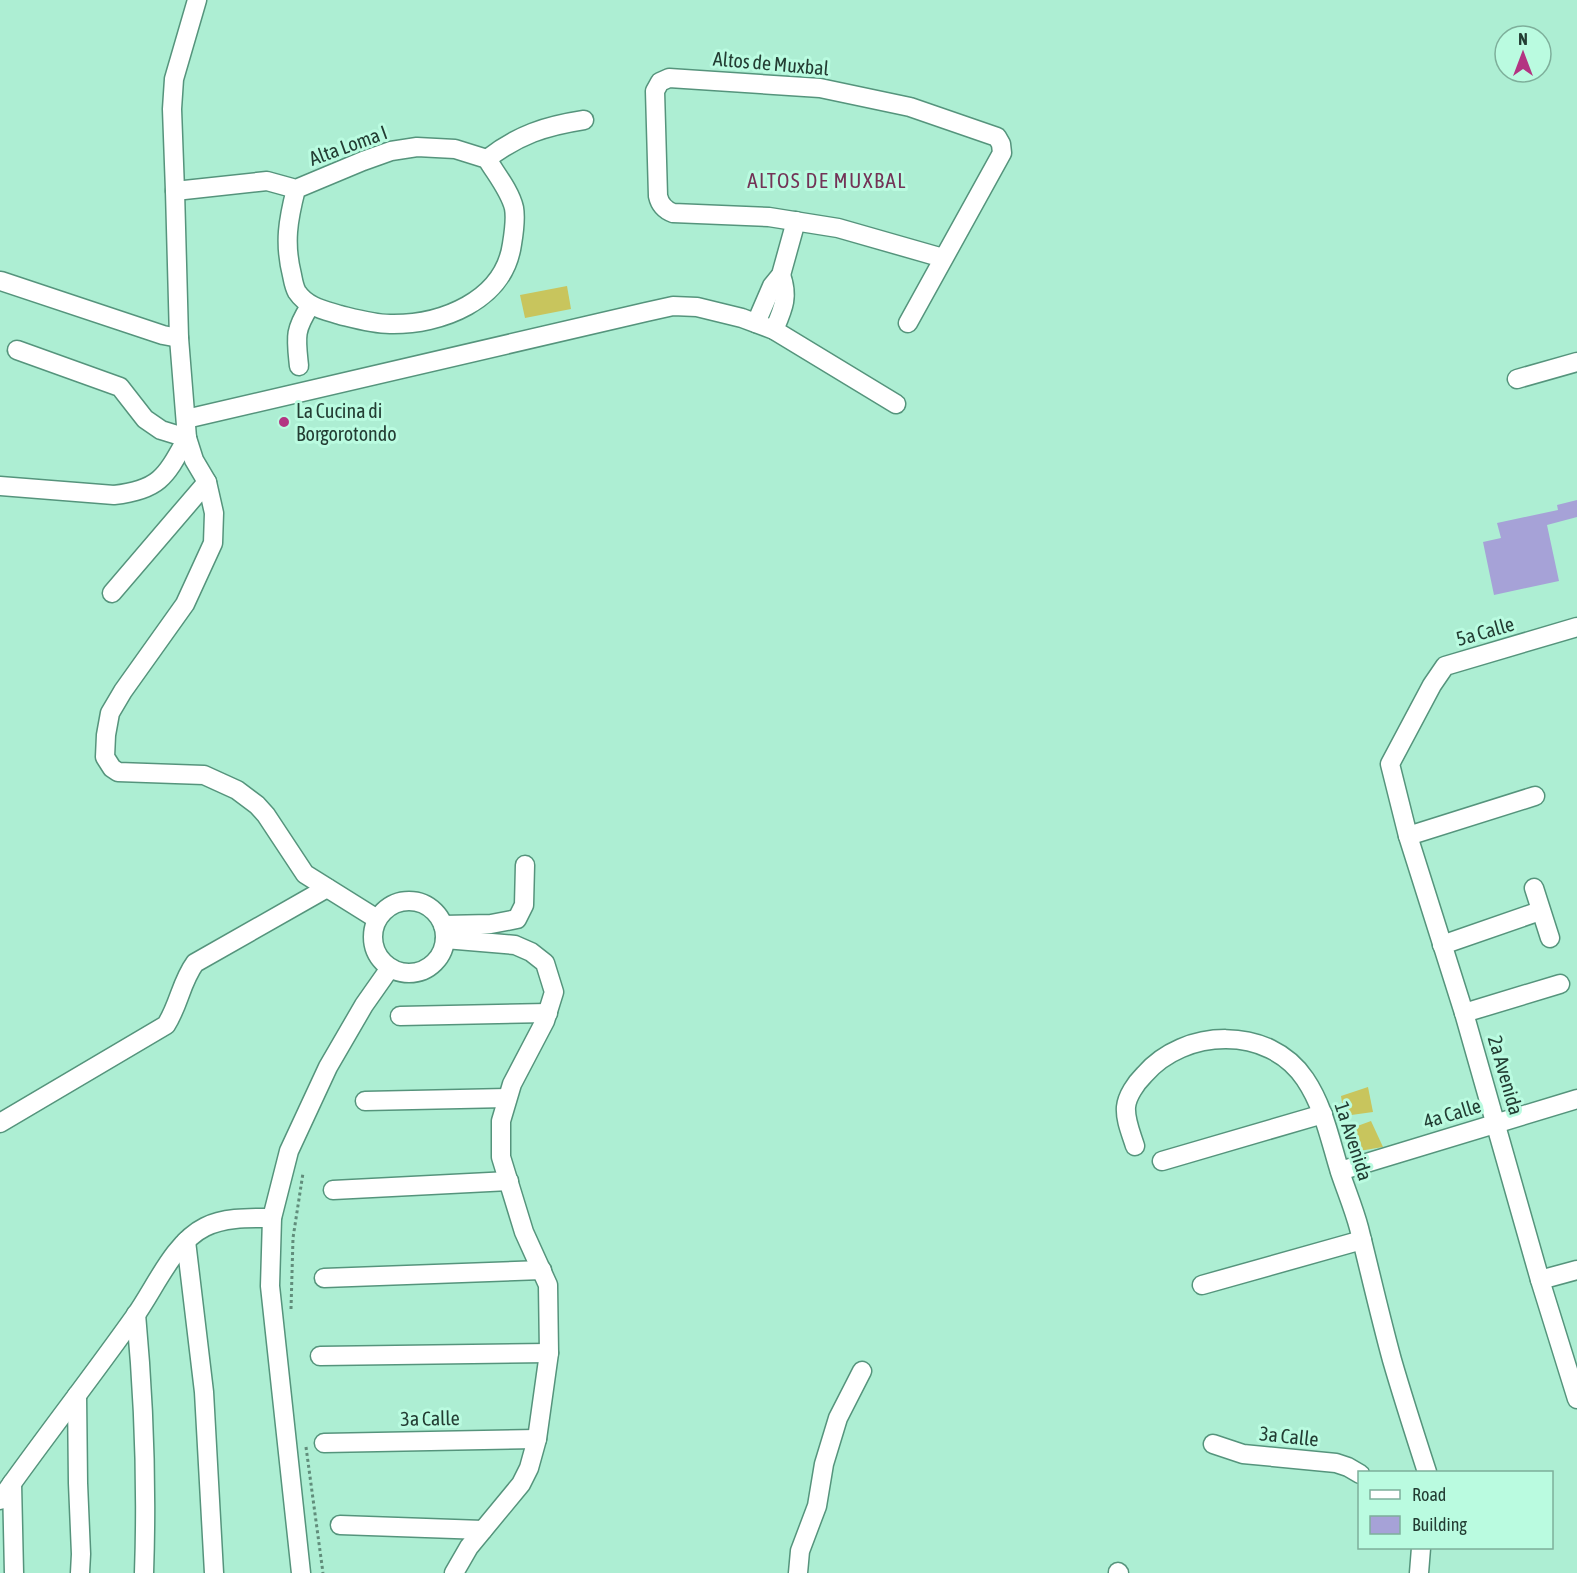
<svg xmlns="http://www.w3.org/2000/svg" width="1577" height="1573" font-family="'Asap Condensed',sans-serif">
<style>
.green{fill:#c8c55d}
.building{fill:#a6a2d7}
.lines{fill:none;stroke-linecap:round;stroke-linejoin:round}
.minor-casing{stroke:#55947c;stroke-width:21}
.path{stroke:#618d7b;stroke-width:3;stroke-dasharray:3 3;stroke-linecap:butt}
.minor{stroke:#fff;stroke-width:18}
.poi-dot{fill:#b33482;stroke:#bafbe0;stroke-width:2}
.labels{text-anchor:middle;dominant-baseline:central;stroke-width:6;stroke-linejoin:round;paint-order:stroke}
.street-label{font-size:20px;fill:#233d33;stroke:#bafbe0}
.poi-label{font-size:20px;fill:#233d33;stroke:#bafbe0;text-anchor:start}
.neighbourhood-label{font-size:21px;letter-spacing:1.5px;fill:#733457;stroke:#bafbe0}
</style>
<rect width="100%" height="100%" fill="#adeed3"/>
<g class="green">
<polygon points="567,286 571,309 525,318 520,295"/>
<polygon points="1368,1087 1373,1112 1344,1116 1341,1096"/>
<polygon points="1371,1121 1383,1147 1359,1151 1352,1128"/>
</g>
<polygon class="building" points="1577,500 1577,517 1547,525 1559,581 1494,595 1483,542 1501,538 1497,523 1558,510 1557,505"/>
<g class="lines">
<g class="minor-casing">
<g id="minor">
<polyline points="197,0 174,79 172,109 175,191 179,338 187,438 194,460 207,482 214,513 213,543 185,604 123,691 110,713 106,735 105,757 112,768 118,772 204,775 237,790 257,805 266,815 305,874 377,919"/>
<path d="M487 159C518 135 545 126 584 120"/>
<path d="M175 191 267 181 296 189 363 161 391 151 417 147 455 149 487 159C496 174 510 191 514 208 516 219 514 232 512 244 504 301 441 325 390 324 373 324 356 319 340 315 324 310 307 307 297 292 294 287 293 280 292 275 284 243 288 220 296 189"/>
<polyline points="1,281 163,335 179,338"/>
<polyline points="756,323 772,286 781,275 796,221"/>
<path d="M908 323 1002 153 1001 144 997 137 910 107 820 88 669 78 660 82 655 91 658 196C660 205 665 210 673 213L769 217 838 228 943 258"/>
<path d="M774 330C783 309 789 297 781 275"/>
<polyline points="17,350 120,387 145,419 161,430 187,438"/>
<path d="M299 366C296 337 294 331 310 306"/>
<polyline points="1517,379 1577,362"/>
<polyline points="186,419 646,312 673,306 697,307 742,318 774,330 896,404"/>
<path d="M0 486 114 495C160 490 166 476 187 438"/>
<polyline points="112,593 207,482"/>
<polyline points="1577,627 1445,666 1432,685 1390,764 1408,836 1464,1013 1540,1280 1577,1399"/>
<polyline points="1408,836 1535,796"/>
<polyline points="1534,888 1550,938"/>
<circle cx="409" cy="937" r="36"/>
<polyline points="443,925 491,924 517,919 524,905 525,865"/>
<polyline points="445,939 515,945 531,952 545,963 554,992 545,1021 512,1084 501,1121 501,1157 524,1232 548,1285 549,1353 537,1439 529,1468 521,1484 469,1547 454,1573"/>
<polyline points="1442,945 1540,911"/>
<polyline points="1464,1013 1560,984"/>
<polyline points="400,1016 548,1013"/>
<polyline points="365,1101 507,1098"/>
<path d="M0 1123 166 1025C179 1005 181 982 195 963L327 888"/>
<path d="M1135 1146C1131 1133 1125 1120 1126 1107 1127 1096 1136 1083 1144 1075 1184 1028 1269 1025 1305 1079 1324 1107 1330 1140 1340 1172 1346 1190 1354 1209 1359 1228 1370 1272 1380 1316 1392 1360 1403 1398 1415 1435 1427 1472"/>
<polyline points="1162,1161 1323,1114"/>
<polyline points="1340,1171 1577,1099"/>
<polyline points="333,1190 509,1181"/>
<polyline points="186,1241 204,1392 214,1573"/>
<polyline points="324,1278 542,1270"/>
<polyline points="1540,1280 1577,1270"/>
<polyline points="1202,1285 1362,1240"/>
<path d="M136 1314C144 1400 147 1487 144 1573"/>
<polyline points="320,1356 549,1353"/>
<polyline points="77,1395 78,1483 81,1554 80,1573"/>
<polyline points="324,1443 537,1439"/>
<polyline points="1213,1444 1243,1454 1336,1463 1348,1467 1360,1474"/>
<polyline points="12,1483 14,1573"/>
<path d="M0 1500C44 1438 91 1378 135 1316 155 1288 174 1242 205 1227 225 1217 250 1218 272 1218"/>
<polyline points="340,1525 483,1530"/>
<polyline points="1118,1572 1119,1573"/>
<polyline points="301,1573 270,1286 272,1218 289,1151 328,1067 364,1005 390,968"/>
<polyline points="798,1573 800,1551 817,1506 824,1464 838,1418 862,1371"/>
<polyline points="1419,1573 1421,1548"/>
</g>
</g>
<g class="path">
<polyline points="291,1309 293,1238 303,1173"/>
<polyline points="306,1447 323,1573"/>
</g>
<use href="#minor" class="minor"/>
</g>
<circle class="poi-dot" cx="284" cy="422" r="6"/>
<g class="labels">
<g class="street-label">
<text transform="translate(771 63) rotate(5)">Altos de Muxbal</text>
<text transform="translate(348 145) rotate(-20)">Alta Loma I</text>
<text transform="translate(1485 631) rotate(-16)">5a Calle</text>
<text transform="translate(1506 1075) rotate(74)">2a Avenida</text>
<text transform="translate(1452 1113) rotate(-17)">4a Calle</text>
<text transform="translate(1354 1141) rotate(72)">1a Avenida</text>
<text transform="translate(430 1418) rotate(-1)">3a Calle</text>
<text transform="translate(1289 1436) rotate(6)">3a Calle</text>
</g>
<g class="poi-label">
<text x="296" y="410">La Cucina di<tspan x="296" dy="23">Borgorotondo</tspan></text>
</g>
<g class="neighbourhood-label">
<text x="827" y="180">ALTOS DE MUXBAL</text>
</g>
</g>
<rect x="1358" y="1471" width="195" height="78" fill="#bafbe0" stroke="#7eaf9b" stroke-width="1.5"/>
<rect x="1370" y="1490" width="30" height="9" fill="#ffffff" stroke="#7eaf9b" stroke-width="1.5"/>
<text x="1412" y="1501" font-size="18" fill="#233d33">Road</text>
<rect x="1370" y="1516" width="30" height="18" fill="#a6a2d7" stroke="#7eaf9b" stroke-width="1.5"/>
<text x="1412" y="1531" font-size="18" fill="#233d33">Building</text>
<g transform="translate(1523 54)"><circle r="28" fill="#bafbe0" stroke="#7eaf9b" stroke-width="1.5"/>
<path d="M0-4.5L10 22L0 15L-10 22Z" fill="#b33482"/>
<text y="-9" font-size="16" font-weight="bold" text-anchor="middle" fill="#233d33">N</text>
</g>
</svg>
